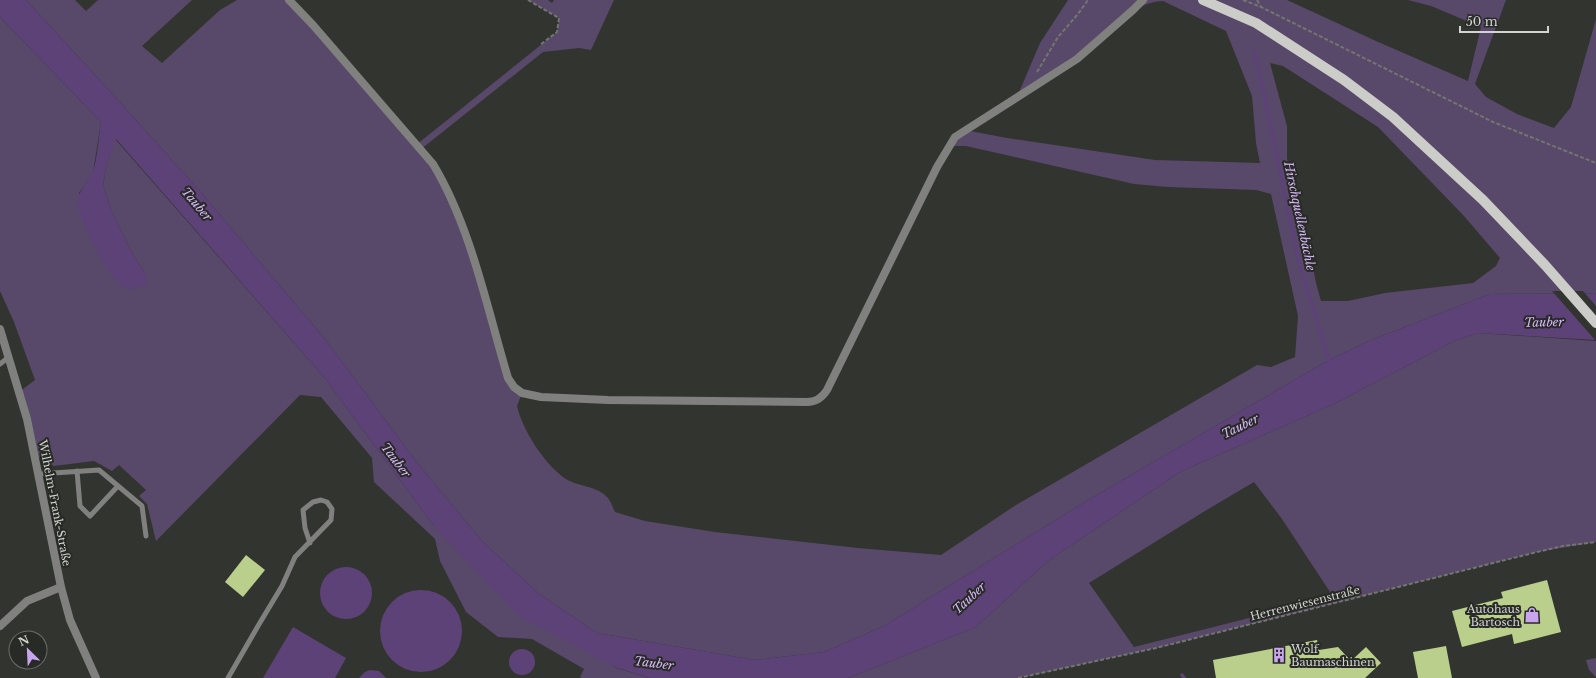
<svg xmlns="http://www.w3.org/2000/svg" width="1596" height="678" font-family="'Libre Baskerville',serif">
<style>
.green{fill:#584869;fill-rule:evenodd}
.water{fill:#5d4278}
.pier{fill:#323430}
.lines{fill:none;stroke-linecap:round;stroke-linejoin:round}
.stream{stroke:#5d4278;stroke-width:3.5}
.building{fill:#bbcf8c}
.path{stroke:#737571;stroke-width:2;stroke-dasharray:4 2;stroke-linecap:butt}
.service{stroke:#80807e;stroke-width:5}
.minor{stroke:#80807e;stroke-width:8}
.primary{stroke:#cccdc9;stroke-width:10}
.labels{text-anchor:middle;dominant-baseline:central;stroke-width:4;stroke-linejoin:round;paint-order:stroke}
.street-label{font-size:11px;fill:#d3d4d1;stroke:#282a26}
.poi-label{font-size:11px;fill:#d3d4d1;stroke:#282a26;text-anchor:end}
.water-label{font-size:12px;font-style:italic;fill:#d8b8fb;stroke:#282a26}
</style>
<rect width="100%" height="100%" fill="#323430"/>
<g class="green">
<path d="M26 0H75L86 11 98 0H192L142 46 162 63 220 10 237 0H289L416 145 557 32 559 18 528 0H548L552 3 554 0H614L591 50 579 48 543 52 420 150 433 164 464 234 508 378 522 393 517 406C523 431 545 465 566 479 579 487 598 486 608 498 611 502 613 508 615 512L645 521 715 532 858 548 941 555 1016 505 1257 365 1271 367 1295 357 1298 316 1271 194 1256 190 1168 187 1134 184 966 146H949L965 130 1007 138 1155 160 1260 163 1256 143 1252 96 1226 31 1163 1C1129 2 1103 40 1077 60 1058 73 1036 85 1017 97L1040 43 1068 0H1287L1376 41 1468 81 1481 27 1431 6 1408 0H1506L1475 84 1486 97 1517 114 1554 128 1571 107 1596 19V294L1584 293 1490 294 1371 340 1329 360 1083 503 884 626 824 652 755 660 597 633 538 593 482 541 419 465 325 339 198 189 109 90ZM1270 63 1283 66 1378 127 1464 216 1500 258 1496 266 1473 283 1385 293 1348 301H1321L1316 283 1304 220 1289 179 1287 157V126Z"/>
<polygon points="0,17 101,122 93,173 79,193 145,273 131,251 112,212 103,185 106,167 115,139 324,377 434,526 616,668 651,678 582,678 580,677 584,669 532,639 498,637 466,612 440,561 435,539 374,482 372,458 321,397 300,395 156,541 147,504 139,496 146,490 119,465 112,471 94,461 54,466 34,454 19,392 35,380 14,322 0,291"/>
<path d="M1478 333 1596 341V542L1537 552 1156 648 1018 678H848L976 627 1048 561 1180 472 1338 402 1454 341ZM1254 482 1282 519 1330 592 1324 599 1134 647 1089 583 1205 511Z"/>
<polygon points="1596,658 1596,677 1589,670 1586,660"/>
</g>
<g class="water">
<path d="M0 0H26L109 90 198 189 325 339 419 465 482 541 538 593 597 633 755 660 824 652 884 626 1083 503 1329 360 1371 340 1490 294 1584 293 1596 294V340L1478 333 1454 341 1338 402 1180 472 1048 561 976 627 848 678H651L617 668 519 616 434 526 324 377 116 139 106 167 103 185 112 212 131 251 145 273 147 284C140 288 132 291 124 287 109 278 81 223 78 206 76 192 87 184 92 173 97 164 99 134 101 122L0 17Z"/>
<circle cx="346" cy="593" r="26"/>
<circle cx="421" cy="631" r="41"/>
<polygon points="293,627 346,658 335,678 263,678"/>
<circle cx="522" cy="662" r="13"/>
<polygon points="370,670 379,671 386,678 359,678 365,672"/>
</g>
<polygon class="pier" points="1552,291 1583,291 1596,306 1596,341"/>
<g class="lines">
<g class="stream">
<polyline points="1255,52 1300,266 1330,364"/>
<polyline points="1182,675 1184,678"/>
</g>
</g>
<g class="building">
<polygon points="246,555 265,570 243,597 225,582"/>
<polygon points="1547,580 1561,632 1514,644 1512,634 1462,647 1452,611 1503,598 1501,592"/>
<polygon points="1317,640 1319,650 1338,647 1351,661 1366,647 1381,663 1365,678 1216,678 1213,660"/>
<polygon points="1446,646 1452,678 1418,678 1413,652"/>
</g>
<g class="lines">
<g class="path">
<polyline points="528,0 559,18 557,32 540,45"/>
<polyline points="1243,0 1261,7 1493,122 1596,163"/>
<polyline points="1257,0 1261,7"/>
<polyline points="1037,72 1058,37 1078,14 1088,0"/>
<polyline points="1018,678 1156,648 1537,552 1563,546 1596,542"/>
</g>
<g class="service">
<polyline points="0,364 9,357"/>
<polyline points="77,471 80,506 90,516 118,486"/>
<polyline points="38,474 99,470 142,506 146,536"/>
<polyline points="228,678 258,626 282,586 295,557 331,520 332,509 327,502 321,500 313,502 303,510 305,528 310,543"/>
</g>
<g class="minor">
<path d="M289 0 313 25 433 164C471 227 487 308 508 378L514 387 522 393 541 397 608 400 807 402C816 402 822 398 827 390L937 167 955 137 1077 59 1133 10 1143 0"/>
<polyline points="0,329 27,419 61,587 70,620 96,678"/>
<polyline points="0,626 27,601 61,587"/>
</g>
<polyline class="primary" points="1203,0 1256,23 1344,80 1393,117 1483,200 1545,265 1596,323"/>
</g>
<defs>
<g id="shop-bare" transform="scale(1.2)"><path d="M-5-2.5h2.3a2.7 3.5 0 0 1 5.4 0H5L5.5 6h-11ZM-1.5-2.5h3a1.5 2.3 0 0 0-3 0Z" fill="#c9a5ee" stroke="#282a26" stroke-width="2.5" paint-order="stroke"/></g>
<g id="building-bare" transform="scale(1.2)"><path d="M-4-6H4V6H1V3H-1V6H-4ZM-2.5-4.3h1.7v1.8h-1.7ZM.8-4.3h1.7v1.8H.8ZM-2.5-1h1.7V.8h-1.7ZM.8-1h1.7V.8H.8Z" fill="#c9a5ee" stroke="#282a26" stroke-width="2.5" paint-order="stroke"/></g>
</defs>
<g fill-rule="evenodd">
<use href="#shop-bare" x="1532" y="615"/>
<use href="#building-bare" x="1279" y="655"/>
</g>
<g class="labels">
<g class="street-label">
<text transform="translate(55 503) rotate(79)">Wilhelm-Frank-Straße</text>
<text transform="translate(1305 603) rotate(-14)">Herrenwiesenstraße</text>
</g>
<g class="poi-label">
<text x="1520" y="609">Autohaus<tspan x="1520" dy="13">Bartosch</tspan></text>
<text x="1291" y="649" text-anchor="start">Wolf<tspan x="1291" dy="13">Baumaschinen</tspan></text>
</g>
<g class="water-label">
<text transform="translate(197 204) rotate(50)">Tauber</text>
<text transform="translate(1300 216) rotate(78)">Hirschquellenbächle</text>
<text transform="translate(1544 322) rotate(-1)">Tauber</text>
<text transform="translate(1240 426) rotate(-26)">Tauber</text>
<text transform="translate(396 460) rotate(53)">Tauber</text>
<text transform="translate(969 598) rotate(-43)">Tauber</text>
<text transform="translate(654 663) rotate(7)">Tauber</text>
</g>
</g>
<g transform="translate(28 650) rotate(336)"><circle r="19" fill="#282a26" stroke="#6c6e6a"/>
<path d="M0-3L7 15L0 10L-7 15Z" fill="#c9a5ee"/>
<text y="-6" font-size="11" font-weight="bold" text-anchor="middle" fill="#d3d4d1">N</text>
</g>
<path d="M1460 26v6h88v-6" fill="none" stroke="#d3d4d1" stroke-width="2"/>
<text x="1466" y="26" font-size="12" fill="#d3d4d1" stroke="#282a26" stroke-width="3" paint-order="stroke">50 m</text>
</svg>
